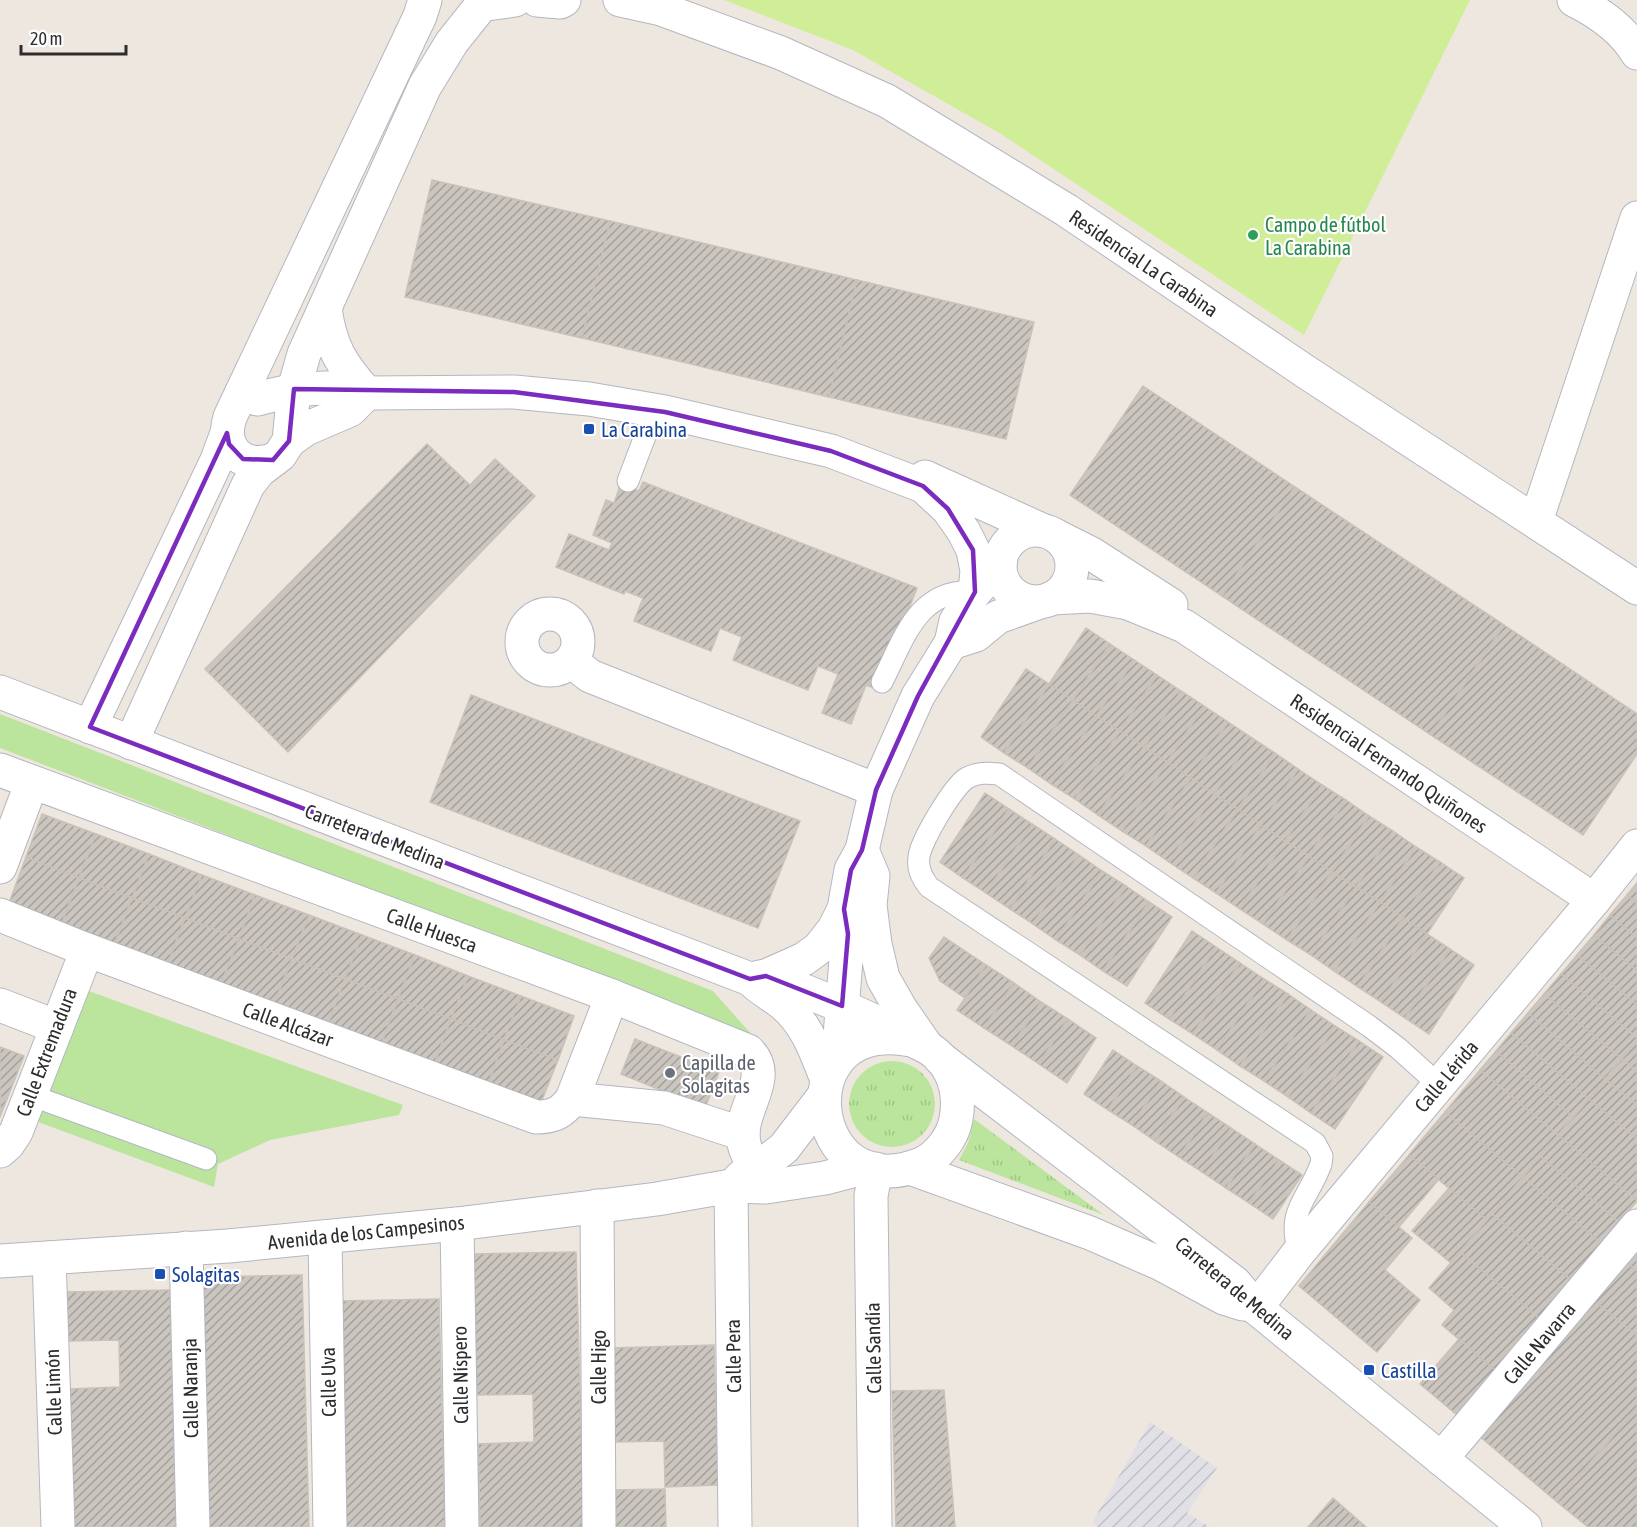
<svg xmlns="http://www.w3.org/2000/svg" width="1637" height="1527" font-family="'Asap Condensed',sans-serif">
<style>
.industrial{fill:url(#industrial-furrows)}
.grass{fill:url(#grass-tufts)}
.park{fill:#bbe59c}
.pitch{fill:#d0ed97}
.building{fill:url(#building-hatch);stroke:#cac2b9;stroke-width:1.5}
.lines{fill:none;stroke-linecap:round;stroke-linejoin:round}
.service-casing{stroke:#b3b7c0;stroke-width:23}
.minor-casing{stroke:#b3b7c0;stroke-width:35}
.secondary-casing{stroke:#b3b7c0;stroke-width:35}
.service{stroke:#fff;stroke-width:21}
.minor{stroke:#fff;stroke-width:33}
.secondary{stroke:#fff;stroke-width:33}
.marked{fill:none;stroke:#7b2cbf;stroke-width:4.5;stroke-linejoin:round}
.leisure-dot{fill:#2e9e5b;stroke:#fff;stroke-width:2}
.transit-dot{fill:#1a4fb4;stroke:#fff;stroke-width:2}
.worship-dot{fill:#6b7280;stroke:#fff;stroke-width:2}
.labels{text-anchor:middle;dominant-baseline:central;stroke-width:4.5;stroke-linejoin:round;paint-order:stroke}
.leisure-label{font-size:20px;fill:#27864d;stroke:#fff;text-anchor:start}
.street-label{font-size:20px;fill:#2d2d2d;stroke:#fff}
.transit-label{font-size:20px;fill:#164399;stroke:#fff;text-anchor:start}
.worship-label{font-size:20px;fill:#5b616d;stroke:#fff;text-anchor:start}
</style>
<defs>
<pattern id="industrial-furrows" width="10" height="10" patternUnits="userSpaceOnUse" patternTransform="scale(1.5)"><rect width="10" height="10" fill="#e1e0e7"/><path d="M-1 1l2-2M0 10L10 0M9 11l2-2" fill="none" stroke="#c1c0c6"/></pattern>
<pattern id="grass-tufts" width="24" height="20" patternUnits="userSpaceOnUse" patternTransform="scale(1.5)"><rect width="24" height="20" fill="#bbe59c"/><path d="M3 7l-1-3M5 7V3M7 7l1-3M15 17l-1-3M17 17v-4M19 17l1-3" fill="none" stroke="#a1c587"/></pattern>
<pattern id="building-hatch" width="6" height="6" patternUnits="userSpaceOnUse" patternTransform="scale(1.5)"><rect width="6" height="6" fill="#cac5be"/><path d="M-1 1l2-2M0 6l6-6M5 7l2-2" fill="none" stroke="#a4a09b"/></pattern>
</defs>
<rect width="100%" height="100%" fill="#eee7df"/>
<polygon class="industrial" points="1150,1422 1217,1468 1187,1513 1210,1527 1097,1527 1093,1521"/>
<g class="grass">
<circle cx="892" cy="1104" r="43"/>
<polygon points="974,1119 1104,1215 959,1160 968,1143"/>
</g>
<g class="park">
<polygon points="0,714 713,991 753,1036 0,748"/>
<polygon points="86,990 403,1105 399,1115 270,1140 218,1164 214,1187 38,1122"/>
</g>
<polygon class="pitch" points="724,0 1470,0 1304,335 1001,134 853,50"/>
<g class="building">
<polygon points="432,180 610,221 582,338 405,297"/>
<polygon points="610,221 857,280 829,397 582,338"/>
<polygon points="857,280 1034,322 1006,439 829,397"/>
<polygon points="1143,386 1295,487 1222,596 1070,495"/>
<polygon points="427,444 470,485 495,459 535,496 288,752 205,669"/>
<polygon points="643,482 917,588 904,621 901,620 891,647 888,645 871,687 866,685 851,724 822,713 838,674 818,666 808,690 733,660 742,637 720,628 711,651 634,621 643,598 625,591 624,594 556,567 569,534 609,550 612,543 593,535 606,500 614,503 621,483 639,491"/>
<polygon points="1295,487 1504,625 1431,735 1222,596"/>
<polygon points="1504,625 1637,714 1637,754 1583,835 1431,735"/>
<polygon points="1086,628 1110,644 1073,700 1049,684"/>
<polygon points="1110,644 1134,660 1096,716 1073,700"/>
<polygon points="1134,660 1157,675 1120,731 1096,716"/>
<polygon points="1026,669 1049,684 1004,753 981,737"/>
<polygon points="1157,675 1181,691 1144,747 1120,731"/>
<polygon points="1049,684 1073,700 1028,768 1004,753"/>
<polygon points="1181,691 1204,706 1167,762 1144,747"/>
<polygon points="471,695 800,821 758,928 430,802"/>
<polygon points="1073,700 1096,716 1051,784 1028,768"/>
<polygon points="1204,706 1228,722 1191,778 1167,762"/>
<polygon points="1096,716 1120,731 1075,799 1051,784"/>
<polygon points="1228,722 1252,738 1214,794 1191,778"/>
<polygon points="1120,731 1144,747 1098,815 1075,799"/>
<polygon points="1252,738 1275,753 1238,809 1214,794"/>
<polygon points="1144,747 1167,762 1122,831 1098,815"/>
<polygon points="1275,753 1298,769 1261,825 1238,809"/>
<polygon points="1167,762 1191,778 1146,846 1122,831"/>
<polygon points="1298,769 1322,785 1285,841 1261,825"/>
<polygon points="1191,778 1214,794 1169,862 1146,846"/>
<polygon points="1322,785 1346,800 1309,856 1285,841"/>
<polygon points="985,793 1009,809 963,878 940,862"/>
<polygon points="1214,794 1238,809 1193,878 1169,862"/>
<polygon points="1346,800 1369,816 1332,872 1309,856"/>
<polygon points="1009,809 1032,824 986,893 963,878"/>
<polygon points="1238,809 1261,825 1216,893 1193,878"/>
<polygon points="42,814 96,834 79,878 26,857"/>
<polygon points="1369,816 1393,831 1356,887 1332,872"/>
<polygon points="1032,824 1055,839 1010,909 986,893"/>
<polygon points="1261,825 1285,841 1240,909 1216,893"/>
<polygon points="1393,831 1416,847 1380,902 1356,887"/>
<polygon points="96,834 149,854 132,898 79,878"/>
<polygon points="1055,839 1079,855 1033,924 1010,909"/>
<polygon points="1285,841 1309,856 1263,924 1240,909"/>
<polygon points="1416,847 1440,862 1403,918 1380,902"/>
<polygon points="149,854 202,875 185,918 132,898"/>
<polygon points="1079,855 1102,871 1056,940 1033,924"/>
<polygon points="1309,856 1332,872 1287,940 1263,924"/>
<polygon points="26,857 79,878 62,923 9,903"/>
<polygon points="1440,862 1464,878 1427,934 1403,918"/>
<polygon points="1102,871 1126,886 1080,955 1056,940"/>
<polygon points="1332,872 1356,887 1311,955 1287,940"/>
<polygon points="202,875 255,895 239,939 185,918"/>
<polygon points="79,878 132,898 115,943 62,923"/>
<polygon points="1637,883 1637,904 1627,895"/>
<polygon points="1126,886 1149,902 1103,971 1080,955"/>
<polygon points="1356,887 1380,902 1334,971 1311,955"/>
<polygon points="255,895 309,915 292,959 239,939"/>
<polygon points="1627,895 1637,904 1637,938 1610,915"/>
<polygon points="132,898 185,918 168,963 115,943"/>
<polygon points="1149,902 1172,917 1127,986 1103,971"/>
<polygon points="1380,902 1403,918 1358,987 1334,971"/>
<polygon points="309,915 362,935 345,979 292,959"/>
<polygon points="1610,915 1637,938 1637,971 1594,935"/>
<polygon points="185,918 239,939 221,984 168,963"/>
<polygon points="1403,918 1427,934 1381,1002 1358,987"/>
<polygon points="1192,931 1216,947 1169,1019 1145,1003"/>
<polygon points="1427,934 1450,949 1405,1018 1381,1002"/>
<polygon points="362,935 415,955 398,999 345,979"/>
<polygon points="1594,935 1637,971 1637,1005 1577,955"/>
<polygon points="944,937 986,965 965,998 940,981 929,958"/>
<polygon points="239,939 292,959 274,1004 221,984"/>
<polygon points="1216,947 1240,963 1193,1034 1169,1019"/>
<polygon points="1450,949 1474,965 1429,1034 1405,1018"/>
<polygon points="415,955 468,976 451,1019 398,999"/>
<polygon points="1577,955 1637,1005 1637,1038 1561,974"/>
<polygon points="292,959 345,979 328,1024 274,1004"/>
<polygon points="1240,963 1264,979 1217,1050 1193,1034"/>
<polygon points="986,965 1014,983 984,1028 957,1010"/>
<polygon points="1561,974 1637,1038 1637,1041 1622,1059 1544,994"/>
<polygon points="468,976 521,996 504,1040 451,1019"/>
<polygon points="345,979 398,999 381,1045 328,1024"/>
<polygon points="1264,979 1288,994 1240,1066 1217,1050"/>
<polygon points="1014,983 1041,1002 1012,1046 984,1028"/>
<polygon points="1288,994 1311,1010 1264,1081 1240,1066"/>
<polygon points="1544,994 1622,1059 1605,1079 1528,1013"/>
<polygon points="521,996 574,1016 558,1060 504,1040"/>
<polygon points="398,999 451,1019 434,1065 381,1045"/>
<polygon points="1041,1002 1068,1019 1039,1064 1012,1046"/>
<polygon points="1311,1010 1335,1026 1288,1097 1264,1081"/>
<polygon points="1528,1013 1605,1079 1589,1099 1511,1033"/>
<polygon points="451,1019 504,1040 488,1085 434,1065"/>
<polygon points="1068,1019 1096,1038 1067,1083 1039,1064"/>
<polygon points="1335,1026 1359,1041 1311,1113 1288,1097"/>
<polygon points="1511,1033 1589,1099 1573,1117 1496,1051"/>
<polygon points="635,1039 719,1072 705,1108 621,1074"/>
<polygon points="504,1040 558,1060 540,1105 488,1085"/>
<polygon points="1359,1041 1383,1057 1335,1129 1311,1113"/>
<polygon points="1637,1041 1637,1072 1622,1059"/>
<polygon points="0,1047 24,1056 7,1099 0,1097"/>
<polygon points="1113,1050 1137,1066 1108,1110 1084,1094"/>
<polygon points="1496,1051 1573,1117 1558,1135 1480,1070"/>
<polygon points="1622,1059 1637,1072 1637,1105 1605,1079"/>
<polygon points="1137,1066 1161,1081 1132,1125 1108,1110"/>
<polygon points="1480,1070 1558,1135 1523,1177 1445,1112"/>
<polygon points="1605,1079 1637,1105 1637,1139 1589,1099"/>
<polygon points="1161,1081 1184,1097 1155,1141 1132,1125"/>
<polygon points="0,1097 7,1099 0,1117"/>
<polygon points="1184,1097 1208,1113 1179,1157 1155,1141"/>
<polygon points="1589,1099 1637,1139 1637,1201 1558,1135"/>
<polygon points="1445,1112 1523,1177 1487,1220 1409,1155"/>
<polygon points="1208,1113 1231,1128 1202,1172 1179,1157"/>
<polygon points="1231,1128 1255,1144 1226,1188 1202,1172"/>
<polygon points="1558,1135 1637,1201 1619,1222 1540,1156"/>
<polygon points="1255,1144 1279,1160 1249,1203 1226,1188"/>
<polygon points="1409,1155 1439,1179 1399,1227 1369,1202"/>
<polygon points="1540,1156 1619,1222 1602,1244 1523,1177"/>
<polygon points="1279,1160 1302,1175 1273,1219 1249,1203"/>
<polygon points="1523,1177 1602,1244 1571,1280 1492,1214"/>
<polygon points="1449,1188 1487,1220 1451,1263 1412,1231"/>
<polygon points="1369,1202 1412,1238 1385,1270 1420,1300 1377,1352 1299,1286"/>
<polygon points="1492,1214 1571,1280 1539,1318 1460,1252"/>
<polygon points="1637,1246 1637,1271 1624,1261"/>
<polygon points="576,1252 584,1527 480,1527 478,1444 534,1442 533,1394 477,1395 473,1254"/>
<polygon points="1460,1252 1539,1318 1495,1370 1442,1325 1454,1310 1429,1288"/>
<polygon points="1624,1261 1637,1271 1637,1336 1592,1299"/>
<polygon points="302,1275 309,1527 207,1527 201,1277"/>
<polygon points="170,1290 176,1527 73,1527 69,1389 120,1387 119,1340 68,1341 67,1292"/>
<polygon points="439,1299 445,1527 345,1527 339,1301"/>
<polygon points="1592,1299 1637,1336 1637,1407 1557,1502 1478,1435"/>
<polygon points="1459,1339 1495,1370 1457,1415 1420,1384"/>
<polygon points="714,1345 718,1485 665,1487 664,1441 614,1442 611,1348"/>
<polygon points="944,1390 955,1527 896,1527 892,1391"/>
<polygon points="1637,1408 1637,1527 1588,1527 1557,1502"/>
<polygon points="665,1489 666,1527 616,1527 615,1490"/>
<polygon points="1333,1498 1366,1527 1308,1527"/>
</g>
<g class="lines">
<g class="service-casing">
<g id="service">
<polyline points="628,481 655,410"/>
<path d="M882 682C904 639 918 587 975 592"/>
<polyline points="30,1095 206,1159"/>
<path d="M1299 1252C1286 1210 1308 1200 1321 1164L1322 1156 1315 1143 929 887C922 878 917 869 919 857 920 842 954 785 967 778 978 772 988 773 999 774L1369 1026 1398 1048 1439 1085"/>
</g>
</g>
<g class="minor-casing">
<g id="minor">
<polyline points="537,0 560,2 564,0"/>
<polyline points="620,0 661,9 781,53 887,101 1066,210 1306,372 1637,588"/>
<path d="M1574 0C1598 12 1623 29 1637 53"/>
<polyline points="487,4 515,0"/>
<path d="M325 308C330 346 341 365 367 393"/>
<path d="M257 399C294 389 329 383 367 393L514 392 589 399 665 412 831 451 923 486 948 509 964 532 973 550 977 571 975 592"/>
<polyline points="289,441 306,429 350,410 367,393"/>
<path d="M273 460C242 470 220 448 230 417L420 16 425 0"/>
<polyline points="925,477 1044,531"/>
<polyline points="1536,521 1637,218"/>
<circle cx="1036" cy="566" r="36"/>
<polyline points="1056,536 1092,554 1171,605"/>
<polyline points="1052,598 1090,596 1128,603 1184,626 1594,900"/>
<circle cx="550" cy="642" r="28"/>
<polyline points="951,643 976,635 998,617 1040,602"/>
<polyline points="571,661 590,676 876,790"/>
<polyline points="90,727 217,460 227,433"/>
<polyline points="131,743 248,485 259,471 280,455 289,441 294,389 304,354 425,86 452,42 480,7"/>
<path d="M0 770 612 996 748 1051C774 1076 742 1106 743 1135 743 1147 748 1155 754 1165"/>
<polyline points="862,850 873,876 870,905 875,944 883,978 900,1008 927,1047"/>
<polyline points="0,867 32,782"/>
<path d="M0 915 87 950 536 1117C553 1117 562 1113 572 1099L612 996"/>
<polyline points="766,976 804,959 819,948 834,929 844,909 851,870 862,850 876,790 918,696 951,643 956,621 975,592 1000,564"/>
<polyline points="0,1005 57,1027"/>
<polyline points="835,1065 840,1036 848,934 844,909"/>
<polyline points="572,1099 664,1108 743,1134"/>
<polyline points="0,1151 8,1144 16,1132 87,950"/>
<polyline points="739,1179 754,1165 770,1159 784,1148 823,1097"/>
<polyline points="731,1186 735,1527"/>
<polyline points="597,1206 599,1527"/>
<polyline points="457,1224 462,1527"/>
<polyline points="325,1237 330,1527"/>
<polyline points="186,1248 193,1527"/>
<polyline points="49,1258 58,1527"/>
<polyline points="0,1261 228,1246 457,1224 657,1199 731,1186 766,1187 825,1178 867,1167"/>
<polyline points="1256,1308 1299,1252 1594,900 1637,846"/>
<polyline points="1441,1459 1637,1226"/>
<polyline points="875,1527 871,1196 876,1169"/>
</g>
</g>
<g class="secondary-casing">
<g id="secondary">
<path d="M0 692 750 979C760 989 772 995 783 1004 807 1024 816 1052 827 1080"/>
<path d="M759 977 766 976C813 994 859 1012 904 1036 917 1043 932 1047 942 1060 956 1076 960 1098 956 1119 953 1137 938 1157 921 1164 807 1210 782 1016 911 1040"/>
<polyline points="940,1058 1235,1283 1256,1308 1525,1527"/>
<polyline points="910,1168 1090,1233 1161,1264 1224,1298 1243,1304"/>
</g>
</g>
<use href="#service" class="service"/>
<use href="#minor" class="minor"/>
<use href="#secondary" class="secondary"/>
</g>
<path class="marked" d="M294 389 514 392 665 412 831 451 923 486 948 509 973 550 975 592 918 696 876 790 862 850 851 870 844 909 848 934 842 1006 766 976 750 979 90 727 227 433 229 444 243 459 273 460 289 441Z"/>
<circle class="leisure-dot" cx="1253" cy="235" r="6"/>
<g class="transit-dot">
<rect x="583" y="423" width="12" height="12" rx="3"/>
<rect x="154" y="1268" width="12" height="12" rx="3"/>
<rect x="1363" y="1364" width="12" height="12" rx="3"/>
</g>
<circle class="worship-dot" cx="670" cy="1073" r="6"/>
<g class="labels">
<g class="leisure-label">
<text x="1265" y="224">Campo de fútbol<tspan x="1265" dy="23">La Carabina</tspan></text>
</g>
<g class="street-label">
<text transform="translate(1144 263) rotate(34)">Residencial La Carabina</text>
<text transform="translate(1389 763) rotate(34)">Residencial Fernando Quiñones</text>
<text transform="translate(375 836) rotate(21)">Carretera de Medina</text>
<text transform="translate(432 930) rotate(20)">Calle Huesca</text>
<text transform="translate(288 1024) rotate(20)">Calle Alcázar</text>
<text transform="translate(46 1052) rotate(-69)">Calle Extremadura</text>
<text transform="translate(1446 1076) rotate(-50)">Calle Lérida</text>
<text transform="translate(366 1232) rotate(-6)">Avenida de los Campesinos</text>
<text transform="translate(1235 1288) rotate(40)">Carretera de Medina</text>
<text transform="translate(1539 1343) rotate(-50)">Calle Navarra</text>
<text transform="translate(873 1348) rotate(-91)">Calle Sandía</text>
<text transform="translate(733 1356) rotate(-91)">Calle Pera</text>
<text transform="translate(598 1367) rotate(-90)">Calle Higo</text>
<text transform="translate(460 1375) rotate(-91)">Calle Níspero</text>
<text transform="translate(328 1382) rotate(-91)">Calle Uva</text>
<text transform="translate(190 1388) rotate(-91)">Calle Naranja</text>
<text transform="translate(53 1392) rotate(-92)">Calle Limón</text>
</g>
<g class="transit-label">
<text x="601" y="429">La Carabina</text>
<text x="172" y="1274">Solagitas</text>
<text x="1381" y="1370">Castilla</text>
</g>
<g class="worship-label">
<text x="682" y="1062">Capilla de<tspan x="682" dy="23">Solagitas</tspan></text>
</g>
</g>
<path d="M21 45v9h105v-9" fill="none" stroke="#2d2d2d" stroke-width="3"/>
<text x="30" y="45" font-size="18" fill="#2d2d2d" stroke="#ffffff" stroke-width="4.5" paint-order="stroke">20 m</text>
</svg>
